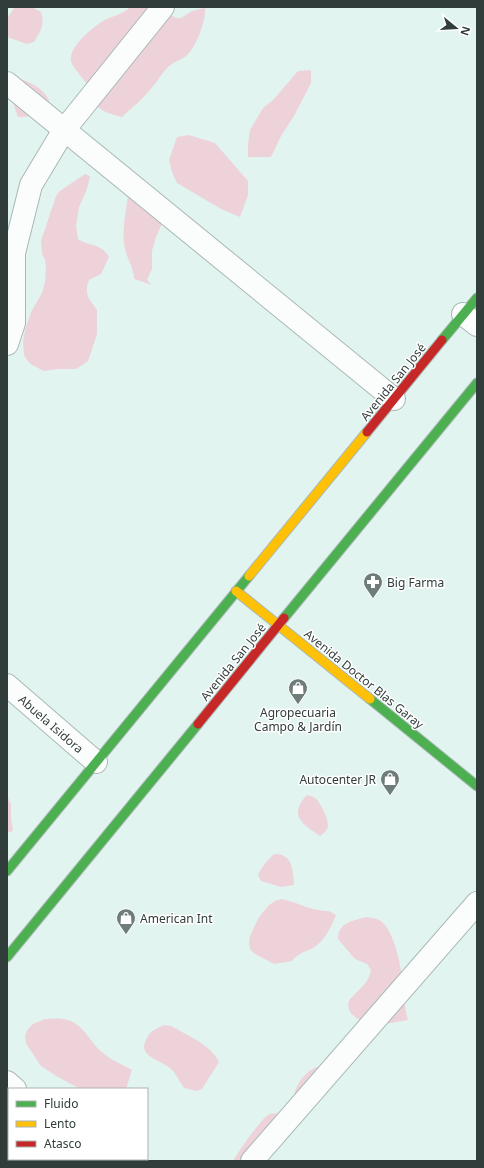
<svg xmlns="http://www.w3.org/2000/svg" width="484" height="1168" font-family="'Noto Sans',sans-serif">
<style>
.green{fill:#eed2d9}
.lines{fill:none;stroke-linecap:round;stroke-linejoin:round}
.street-casing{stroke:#a9b8b4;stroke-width:24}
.fast-casing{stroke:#a9b8b4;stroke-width:11}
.slow-casing{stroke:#a9b8b4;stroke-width:11}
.jam-casing{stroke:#a9b8b4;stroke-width:11}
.street{stroke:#fbfdfd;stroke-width:22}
.fast{stroke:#4caf50;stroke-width:9}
.slow{stroke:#ffc107;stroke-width:9}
.jam{stroke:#c62828;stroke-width:9}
.labels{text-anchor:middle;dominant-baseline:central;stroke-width:3;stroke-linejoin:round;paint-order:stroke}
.street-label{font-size:12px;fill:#303d3a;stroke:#fff}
.poi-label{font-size:12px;fill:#303d3a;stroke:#fff;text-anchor:start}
</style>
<rect width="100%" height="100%" fill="#e2f4f0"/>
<g class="green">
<path d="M15 7H32L41 12C45 25 41 31 34 42L27 44 7 37V18Z"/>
<path d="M130 7H167L170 15 176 18H181L192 11 205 8C206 21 196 48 186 56 181 60 173 62 168 67 161 74 156 84 149 91 141 101 131 108 122 117 111 114 99 112 94 101 91 95 90 89 87 84 82 77 76 71 72 64 65 49 92 28 103 21 111 16 123 15 130 7Z"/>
<polygon points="311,70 311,83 294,116 281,136 271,157 248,157 248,144 250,130 263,108 273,100 298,71"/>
<path d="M23 80C34 84 43 89 49 100L42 116 18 117C12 102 12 97 17 82Z"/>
<polygon points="189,135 215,143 248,181 248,195 240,217 221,209 177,183 172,172 169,160 177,137"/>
<path d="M85 174 90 176 87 189 79 207 76 226 78 239C90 247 101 243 109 257L101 274 89 280 87 286V293L89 299 97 310V334L88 361 76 369H57L44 371 32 365 27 360 24 355 23 342 25 330 31 312 42 293 45 282 46 267 45 260 42 254 41 241 56 196 60 191Z"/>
<path d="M128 195 162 220 161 226 156 237 152 251V269L147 280 152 285 134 279C134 268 127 259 125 249 121 232 126 212 128 195Z"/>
<path d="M307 795C311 796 315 797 318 801 322 806 328 819 328 826 327 831 324 833 320 836 302 824 288 815 307 795Z"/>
<polygon points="7,796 11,804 11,817 13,831 7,833"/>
<path d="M274 854C293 853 293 871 294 885L281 887 261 881 258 875C262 866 267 861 274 854Z"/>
<path d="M281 899C294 901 305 908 318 910 327 912 327 909 336 915 331 927 325 941 313 948 305 952 298 953 292 961L274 964 255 954 250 949 249 943 250 936 259 917 269 905 275 901Z"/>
<path d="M366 917C370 918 375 918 379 920 394 928 401 966 403 983 405 995 404 1008 408 1020 389 1023 369 1030 353 1015 349 1012 347 1006 349 1001 349 999 353 997 354 995 362 987 369 981 371 970L367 964 355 959 338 939C338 922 353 921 366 917Z"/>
<path d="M45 1019C51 1019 57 1018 63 1019 84 1022 88 1041 103 1053 111 1060 123 1065 132 1070L126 1089H80L58 1077 41 1066 29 1048 26 1043 25 1035 28 1029 33 1024Z"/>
<path d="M165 1025C173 1026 175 1028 182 1032 197 1040 211 1047 219 1062L202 1089 196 1091 184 1088C179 1081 176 1073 170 1068 163 1062 143 1057 144 1046 144 1044 146 1040 147 1038 150 1031 158 1027 165 1025Z"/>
<path d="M316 1067 323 1068 292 1107C294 1089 299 1076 316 1067Z"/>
<path d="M277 1113 279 1137 266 1161H233C238 1152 262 1117 270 1114 272 1113 275 1114 277 1113Z"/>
</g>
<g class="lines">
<g class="street-casing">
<g id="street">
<polyline points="7,83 394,399"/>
<polyline points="463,314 477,325"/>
<polyline points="7,344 14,323 14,253 31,185 64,130 163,7"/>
<polyline points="7,685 96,762"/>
<polyline points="7,1082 15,1089"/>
<polyline points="101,1159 104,1161"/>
<polyline points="252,1161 477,903"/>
</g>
</g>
<g class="fast-casing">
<g id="fast">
<polyline points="442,340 477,298"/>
<polyline points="284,618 477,383"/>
<polyline points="370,699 477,786"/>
<polyline points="7,871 249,576"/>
<polyline points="7,957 198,724"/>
</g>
</g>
<g class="slow-casing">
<g id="slow">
<polyline points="249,576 367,432"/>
<polyline points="236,591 370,699"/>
</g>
</g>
<g class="jam-casing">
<g id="jam">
<polyline points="367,432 442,340"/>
<polyline points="198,724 284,618"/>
</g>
</g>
<use href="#street" class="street"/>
<use href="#fast" class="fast"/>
<use href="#slow" class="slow"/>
<use href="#jam" class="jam"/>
</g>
<defs>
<g id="pharmacy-pin" transform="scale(1)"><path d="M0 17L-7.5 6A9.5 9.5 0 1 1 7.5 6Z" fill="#6e7d7a" stroke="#fff"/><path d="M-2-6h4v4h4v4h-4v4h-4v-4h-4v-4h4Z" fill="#fff"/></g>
<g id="shop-pin" transform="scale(1)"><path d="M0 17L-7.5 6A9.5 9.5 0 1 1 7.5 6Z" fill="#6e7d7a" stroke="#fff"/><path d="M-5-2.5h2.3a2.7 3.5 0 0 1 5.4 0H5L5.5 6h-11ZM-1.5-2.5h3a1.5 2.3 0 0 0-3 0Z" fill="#fff"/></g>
</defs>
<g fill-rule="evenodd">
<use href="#pharmacy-pin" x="373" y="582"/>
<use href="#shop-pin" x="298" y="688"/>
<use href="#shop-pin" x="390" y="779"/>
<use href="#shop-pin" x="126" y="918"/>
</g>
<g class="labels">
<g class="street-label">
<text transform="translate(393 382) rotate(-51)">Avenida San José</text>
<text transform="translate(233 662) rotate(-51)">Avenida San José</text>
<text transform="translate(364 679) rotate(39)">Avenida Doctor Blas Garay</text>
<text transform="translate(51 724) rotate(41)">Abuela Isidora</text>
</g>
<g class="poi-label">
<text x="387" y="582">Big Farma</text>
<text x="298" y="712" text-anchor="middle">Agropecuaria<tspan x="298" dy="14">Campo &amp; Jardín</tspan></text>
<text x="376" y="779" text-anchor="end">Autocenter JR</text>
<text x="140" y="918">American Int</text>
</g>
</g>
<rect width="484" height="1168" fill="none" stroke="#303d3a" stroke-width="16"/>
<rect x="8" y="1088" width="140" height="72" fill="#ffffff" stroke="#acb1b0"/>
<rect x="16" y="1101" width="20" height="6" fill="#4caf50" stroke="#acb1b0"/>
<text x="44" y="1108" font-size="12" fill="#303d3a">Fluido</text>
<rect x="16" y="1121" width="20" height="6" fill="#ffc107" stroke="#acb1b0"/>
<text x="44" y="1128" font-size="12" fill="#303d3a">Lento</text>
<rect x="16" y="1141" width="20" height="6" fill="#c62828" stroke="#acb1b0"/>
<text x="44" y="1148" font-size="12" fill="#303d3a">Atasco</text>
<g transform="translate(456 28) rotate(108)" stroke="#ffffff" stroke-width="3" paint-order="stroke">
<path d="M0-3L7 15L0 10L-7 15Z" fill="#303d3a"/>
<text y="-6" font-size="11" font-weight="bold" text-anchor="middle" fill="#303d3a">N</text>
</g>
</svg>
